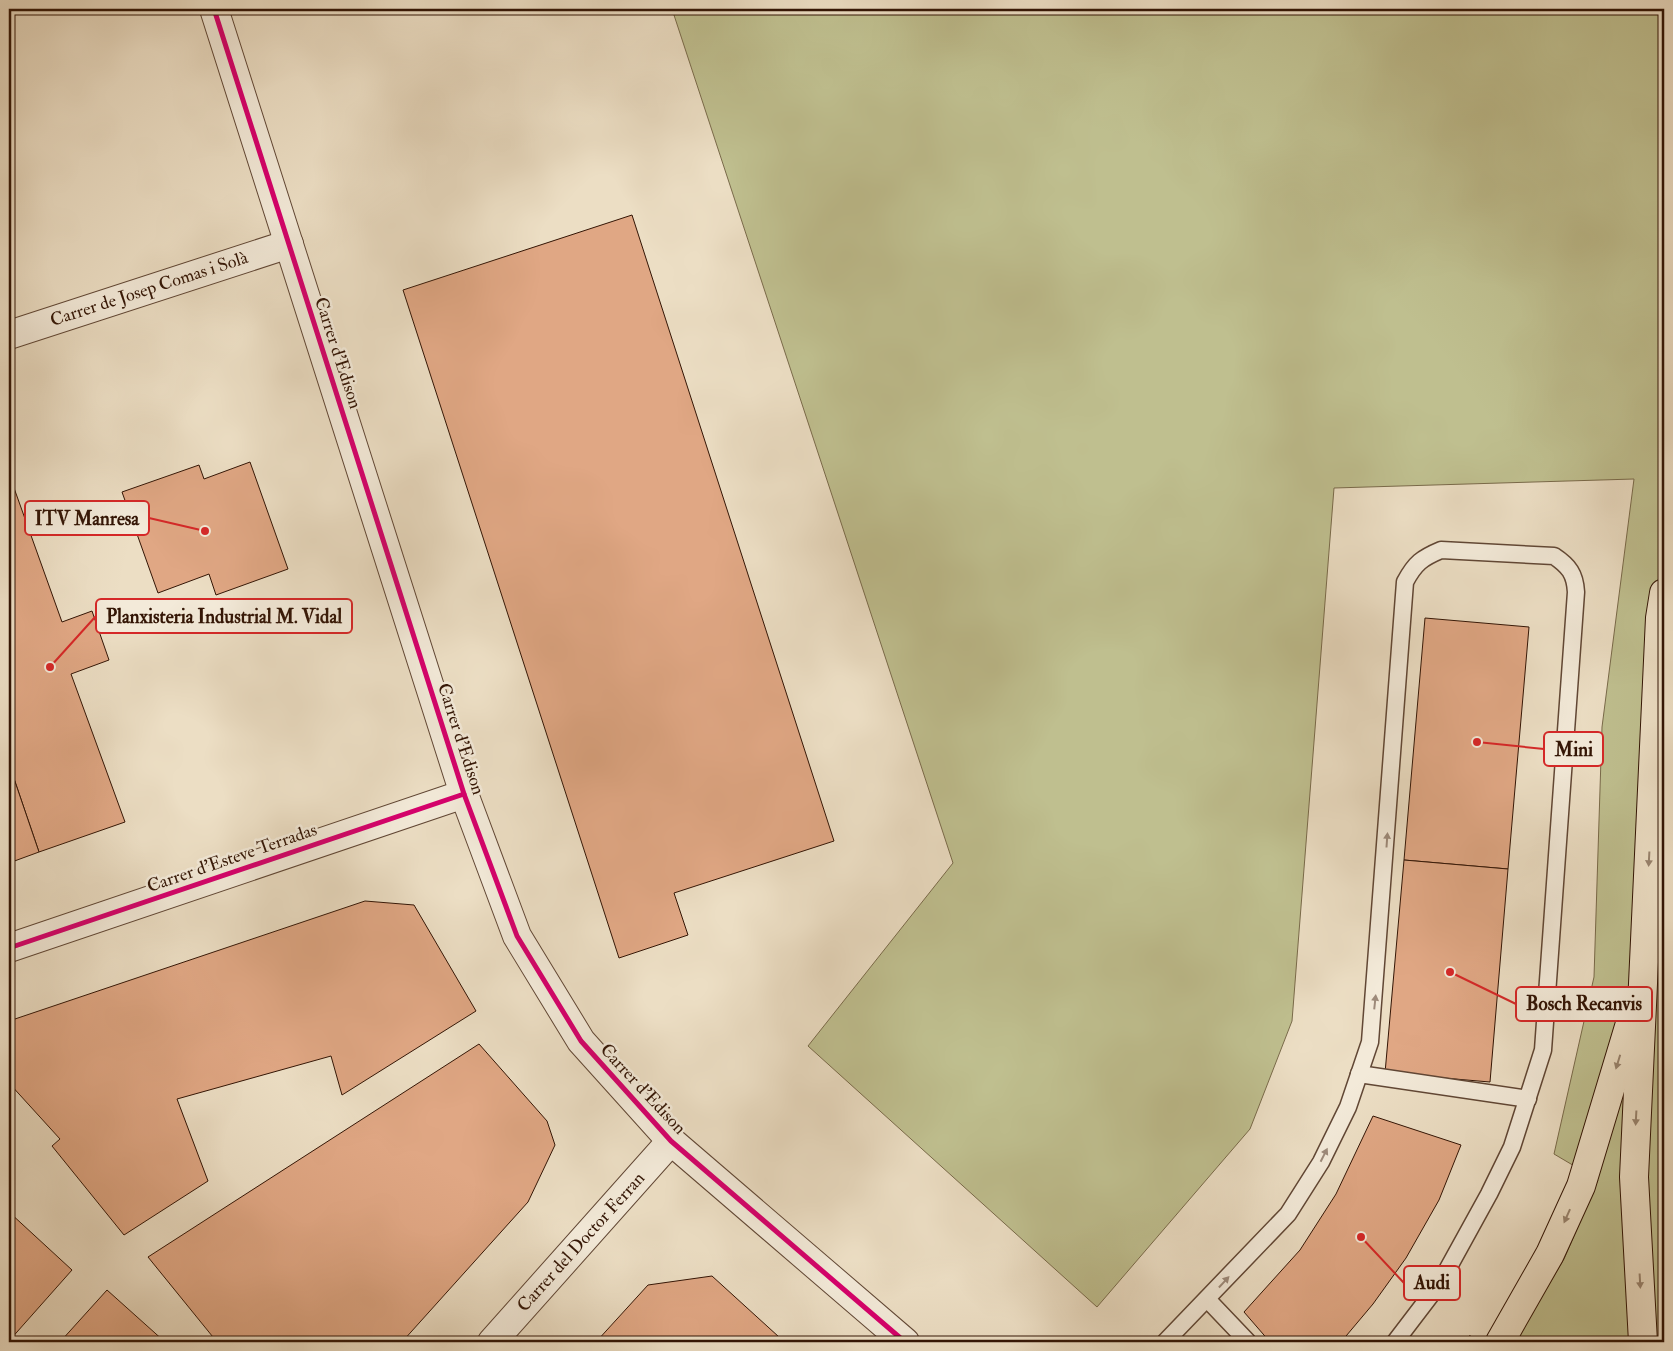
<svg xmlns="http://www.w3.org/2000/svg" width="1673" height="1351" font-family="'IM FELL Double Pica',serif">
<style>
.green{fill:#bfbf8f;stroke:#796a4a}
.building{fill:#e0a784;stroke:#331505}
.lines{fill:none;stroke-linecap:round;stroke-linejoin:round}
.service-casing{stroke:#614735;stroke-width:19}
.minor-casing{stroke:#614735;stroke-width:30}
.trunk-casing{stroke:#331505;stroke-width:30}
.path{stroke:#331505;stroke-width:3;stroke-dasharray:4 2.5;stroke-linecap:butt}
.service{stroke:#f3ead9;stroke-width:16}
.minor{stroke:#f3ead9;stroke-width:28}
.trunk{stroke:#ecdec4;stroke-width:28}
.cycleway-casing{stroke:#f3ead9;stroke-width:8}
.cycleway{stroke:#d6006c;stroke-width:5}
.oneway{fill:#9d8a7a}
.oneway2{fill:#99846e}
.labels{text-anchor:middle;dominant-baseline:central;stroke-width:5;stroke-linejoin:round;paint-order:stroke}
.street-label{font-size:18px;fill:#331505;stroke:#f3ead9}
.leader{fill:none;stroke:#d62828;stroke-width:2}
.callout-dot{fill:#d62828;stroke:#f3ead9;stroke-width:2}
.callout{fill:#f3ead9;stroke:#d62828;stroke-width:2}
.callout-label{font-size:19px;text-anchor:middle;font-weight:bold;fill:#331505}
</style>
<rect width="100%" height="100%" fill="#ecdec4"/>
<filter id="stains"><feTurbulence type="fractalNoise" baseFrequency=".004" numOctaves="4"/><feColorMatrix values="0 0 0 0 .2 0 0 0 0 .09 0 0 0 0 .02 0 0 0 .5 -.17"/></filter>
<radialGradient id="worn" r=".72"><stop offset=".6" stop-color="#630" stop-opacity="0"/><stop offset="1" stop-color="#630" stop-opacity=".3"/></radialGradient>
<polygon class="green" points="672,9 1664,9 1664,1342 1515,1342 1564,1259 1598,1180 1554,1154 1594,977 1602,727 1634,479 1334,488 1292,1021 1250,1129 1097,1307 808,1046 953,863"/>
<g class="building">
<polygon points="632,215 834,841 674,893 688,935 619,958 403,290"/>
<polygon points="250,462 288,569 216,595 209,574 158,593 122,492 199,465 204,479"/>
<polygon points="9,474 62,622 92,611 109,660 71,674 125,822 39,852 9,764"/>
<polygon points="1425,618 1529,627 1508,869 1404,860"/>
<polygon points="9,764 39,852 9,863"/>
<polygon points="1404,860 1508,869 1490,1082 1385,1073"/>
<polygon points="365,901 414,905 476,1011 342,1095 331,1056 177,1099 208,1181 124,1235 52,1146 60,1139 9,1083 9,1021"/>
<polygon points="479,1044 547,1121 555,1145 528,1202 402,1342 217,1342 148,1257"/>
<polygon points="1373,1116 1461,1145 1439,1200 1406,1258 1373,1304 1341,1342 1270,1342 1244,1312 1300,1250 1336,1194"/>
<polygon points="9,1212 72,1270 9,1341"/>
<polygon points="712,1276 779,1337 774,1342 596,1342 648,1285"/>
<polygon points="107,1290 165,1342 60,1342"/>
</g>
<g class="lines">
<g class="service-casing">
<g id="service">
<polyline points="1359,1074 1528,1099"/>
<polyline points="1207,1299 1248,1342"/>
<path d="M1165 1342 1288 1214 1321 1162 1348 1107 1370 1042 1405 582C1415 563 1422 558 1441 550L1554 556C1569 566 1575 574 1576 592L1543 1050 1512 1147 1489 1194 1440 1283 1395 1342"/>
</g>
</g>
<g class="minor-casing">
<g id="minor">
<polyline points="214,9 464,794 517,936 581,1041 671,1141 905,1342"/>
<polyline points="9,335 289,244"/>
<polyline points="9,948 464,794"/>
<polyline points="492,1342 671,1141"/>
</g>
</g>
<g class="trunk-casing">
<g id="trunk">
<polyline points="1500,1342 1550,1254 1581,1186 1631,1020"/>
<polyline points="1643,1342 1634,1177 1660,618 1664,593"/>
</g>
</g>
<polyline class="path" points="1466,1342 1471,1336"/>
<use href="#service" class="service"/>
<use href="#minor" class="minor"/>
<use href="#trunk" class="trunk"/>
<g class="cycleway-casing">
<g id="cycleway">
<polyline points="214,9 464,794 517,936 581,1041 671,1141 905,1342"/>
<polyline points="9,948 464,794"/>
</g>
</g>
<use href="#cycleway" class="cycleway"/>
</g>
<defs><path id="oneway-solid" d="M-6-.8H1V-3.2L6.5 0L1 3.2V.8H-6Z" transform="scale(1.25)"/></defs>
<g class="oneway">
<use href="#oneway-solid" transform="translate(1387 840) rotate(-86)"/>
<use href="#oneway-solid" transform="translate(1375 1002) rotate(-84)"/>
<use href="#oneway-solid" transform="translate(1324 1155) rotate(-63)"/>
<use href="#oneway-solid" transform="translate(1224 1282) rotate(-47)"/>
</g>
<g class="oneway2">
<use href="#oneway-solid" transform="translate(1649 859) rotate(93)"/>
<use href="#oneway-solid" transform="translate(1618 1062) rotate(107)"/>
<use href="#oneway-solid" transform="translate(1636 1118) rotate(93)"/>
<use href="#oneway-solid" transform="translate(1567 1216) rotate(114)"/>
<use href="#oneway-solid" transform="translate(1640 1281) rotate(87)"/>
</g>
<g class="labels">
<g class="street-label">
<text transform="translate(149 289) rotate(-18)">Carrer de Josep Comas i Solà</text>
<text transform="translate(338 353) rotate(72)">Carrer d'Edison</text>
<text transform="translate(461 739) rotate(72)">Carrer d'Edison</text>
<text transform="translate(232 858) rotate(-19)">Carrer d'Esteve Terradas</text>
<text transform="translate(643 1089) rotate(47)">Carrer d'Edison</text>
<text transform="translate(581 1242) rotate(-48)">Carrer del Doctor Ferran</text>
</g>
</g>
<path class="leader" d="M205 531L149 518M50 667L96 616M1477 742L1544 749M1450 972L1516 1004M1361 1237L1404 1283"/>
<g class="callout-dot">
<circle cx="205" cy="531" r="5"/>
<circle cx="50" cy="667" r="5"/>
<circle cx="1477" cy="742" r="5"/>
<circle cx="1450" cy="972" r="5"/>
<circle cx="1361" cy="1237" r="5"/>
</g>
<g class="callout">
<rect x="25" y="501" width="124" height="34" rx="5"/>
<rect x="96" y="599" width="256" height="34" rx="5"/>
<rect x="1544" y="732" width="59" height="34" rx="5"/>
<rect x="1516" y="987" width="136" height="34" rx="5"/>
<rect x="1404" y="1266" width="56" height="34" rx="5"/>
</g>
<g class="callout-label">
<text x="87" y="525">ITV Manresa</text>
<text x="224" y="623">Planxisteria Industrial M. Vidal</text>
<text x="1574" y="756">Mini</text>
<text x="1584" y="1010">Bosch Recanvis</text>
<text x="1432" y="1289">Audi</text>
</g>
<rect width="1673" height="1351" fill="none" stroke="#ecdec4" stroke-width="30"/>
<rect x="10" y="10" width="1653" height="1331" fill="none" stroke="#331505" stroke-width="2.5"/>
<rect x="15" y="15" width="1643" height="1321" fill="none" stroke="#331505"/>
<rect width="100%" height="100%" filter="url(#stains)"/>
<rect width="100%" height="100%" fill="url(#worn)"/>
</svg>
